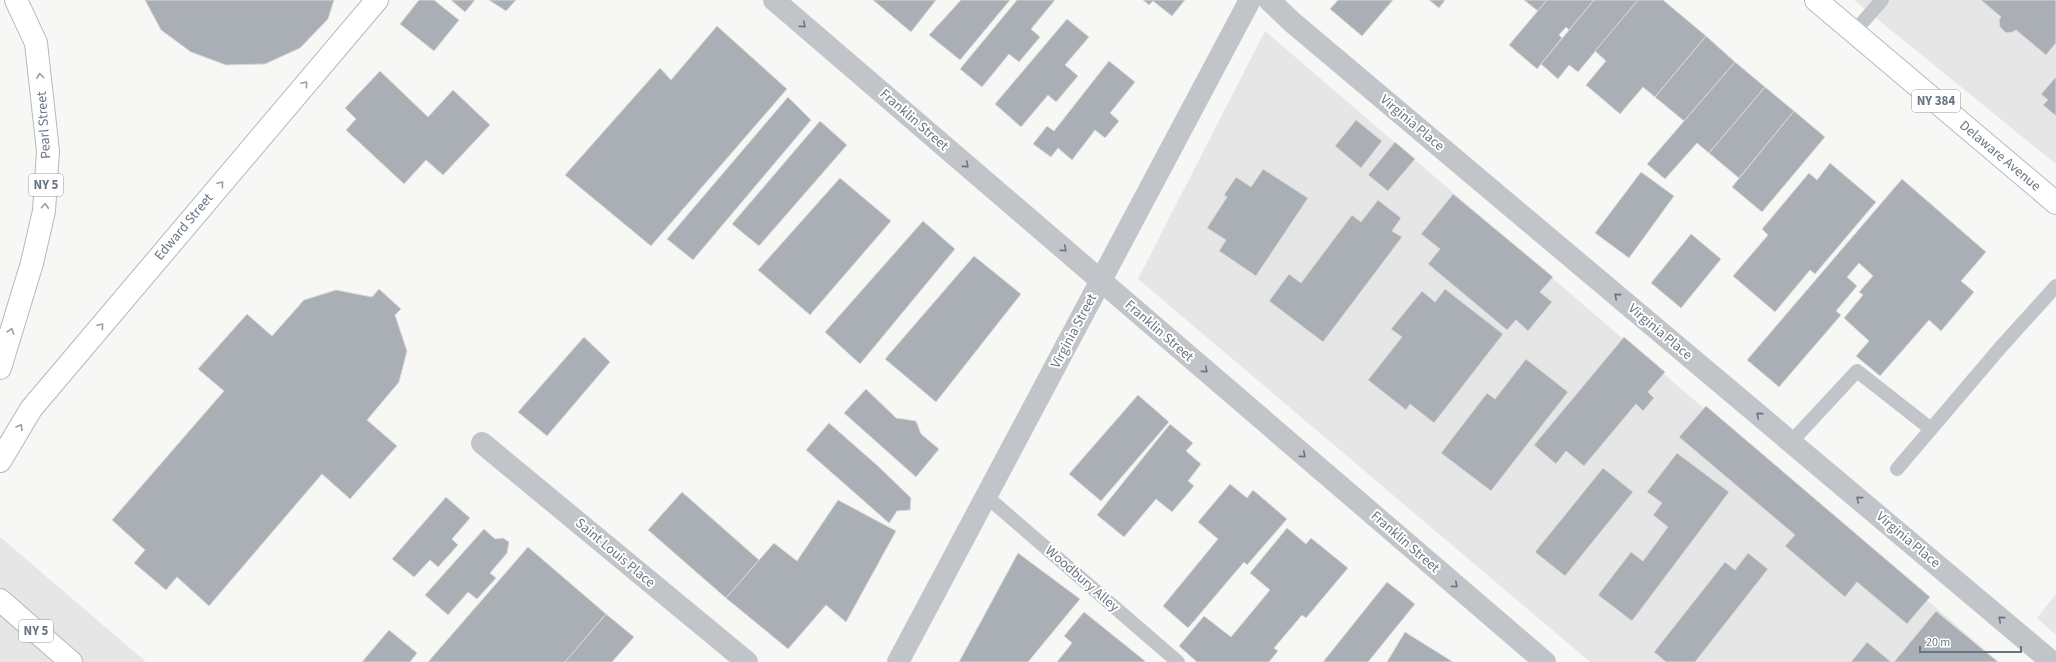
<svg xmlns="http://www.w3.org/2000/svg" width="2056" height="662" font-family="'Source Sans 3',sans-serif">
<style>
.built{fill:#e5e6e5}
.building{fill:#a9afb5;stroke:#d9d9d7}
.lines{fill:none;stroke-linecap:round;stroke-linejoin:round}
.secondary-casing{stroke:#b4b8bc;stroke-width:24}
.primary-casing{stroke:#b5b8bc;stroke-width:24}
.service{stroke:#c1c4c8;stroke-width:14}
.minor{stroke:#c1c4c8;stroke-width:22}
.secondary{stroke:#fff;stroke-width:22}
.primary{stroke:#fff;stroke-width:22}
.oneway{stroke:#697583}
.oneway2{stroke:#969ea8}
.labels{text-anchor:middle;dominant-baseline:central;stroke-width:4;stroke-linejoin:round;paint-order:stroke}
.shield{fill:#fff;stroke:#969ea8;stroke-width:1}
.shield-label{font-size:13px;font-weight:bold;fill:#697583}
.street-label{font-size:14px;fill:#697583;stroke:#fff}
</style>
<rect width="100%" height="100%" fill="#f7f7f5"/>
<g class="built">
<polygon points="1854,0 2056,0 2056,164"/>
<polygon points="1265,31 1999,662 1590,662 1138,279"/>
<polygon points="0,537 146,662 0,662"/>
<polygon points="2056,594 2056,635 2037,618"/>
</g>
<g class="building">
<polygon points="145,0 334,0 328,19 300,48 265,64 226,65 191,52 161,30"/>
<polygon points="419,0 434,0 459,20 434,51 400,24"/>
<polygon points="451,0 475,0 465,12"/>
<polygon points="489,0 516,0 506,11"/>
<polygon points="873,0 936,0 911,32"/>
<polygon points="961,0 1010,0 960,60 929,35"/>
<polygon points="1017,0 1055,0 1031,29 1040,37 1019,62 1009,54 982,87 960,69"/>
<polygon points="1143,0 1185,0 1172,16 1153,1 1149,5"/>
<polygon points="1338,0 1393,0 1362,36 1330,9"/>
<polygon points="1429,0 1445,0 1439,8"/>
<polygon points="1524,0 1547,0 1538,11"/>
<polygon points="1547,0 1594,0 1569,30 1566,27 1559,35 1562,38 1537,69 1509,45"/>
<polygon points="1594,0 1638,0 1578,72 1569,65 1558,79 1541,64"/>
<polygon points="1638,0 1663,0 1706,36 1655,97 1643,87 1620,114 1586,85 1606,61 1595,51"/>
<polygon points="1981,0 2056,0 2056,43 2046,55 2016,30 2013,32 2006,33 2000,27 1999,20 2001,17"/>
<polygon points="1067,19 1089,37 1065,65 1078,76 1056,102 1048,95 1021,127 995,104"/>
<polygon points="717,26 787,89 651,246 565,175 660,68 671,80"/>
<polygon points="1706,36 1735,62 1684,121 1655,97"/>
<polygon points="1109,61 1135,82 1110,113 1119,121 1105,138 1095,130 1072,160 1058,148 1051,157 1033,144 1047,126 1054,131"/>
<polygon points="1735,62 1765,87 1709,153 1697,143 1665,179 1647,164"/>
<polygon points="380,71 428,117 453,90 490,125 443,175 426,160 404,184 346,130 356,119 345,108"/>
<polygon points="2056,77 2056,116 2043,105 2048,100 2041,94"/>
<polygon points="1765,87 1794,111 1739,178 1709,153"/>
<polygon points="788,97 811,120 693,260 667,239"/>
<polygon points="1794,111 1825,137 1762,212 1732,187"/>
<polygon points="1356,120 1382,141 1361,168 1335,146"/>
<polygon points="820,121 847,145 759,246 732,224"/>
<polygon points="1395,142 1415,159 1388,191 1368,175"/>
<polygon points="1830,163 1876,202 1815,274 1810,270 1775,312 1733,276 1768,235 1762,229 1809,173 1817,180"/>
<polygon points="1263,169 1308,198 1256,276 1219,251 1226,240 1207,228 1227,197 1224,195 1236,177 1251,187"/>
<polygon points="1641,172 1674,196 1629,258 1595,233"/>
<polygon points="840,178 891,221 810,315 758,270"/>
<polygon points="1902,179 1986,252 1961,281 1974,292 1941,331 1929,320 1880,376 1856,356 1869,341 1844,318 1863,295 1859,292 1873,276 1859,263 1847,277 1857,286 1836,311 1841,315 1779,387 1747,360"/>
<polygon points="1453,194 1553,277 1540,292 1552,302 1528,331 1516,320 1507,330 1428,264 1440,249 1421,234"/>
<polygon points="1378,200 1401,218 1392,231 1402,237 1323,342 1269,301 1289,274 1301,283 1352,215 1361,222"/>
<polygon points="923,221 955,249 860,364 825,332"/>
<polygon points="1691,234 1721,259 1681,308 1651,283"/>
<polygon points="974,256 1021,294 936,402 885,359"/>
<polygon points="379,289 401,309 395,315 407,351 399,382 367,420 397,446 350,499 322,474 209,606 177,577 166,590 134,563 145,550 112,520 224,391 198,369 247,314 272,336 304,300 336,290 372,297"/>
<polygon points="1445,289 1503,334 1434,423 1410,404 1406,410 1368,380 1402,337 1391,329 1422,291 1435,302"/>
<polygon points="584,337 610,362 547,436 518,412"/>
<polygon points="1624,337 1665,372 1648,392 1654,398 1643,411 1636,404 1584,466 1566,451 1556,464 1534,445"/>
<polygon points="1526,359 1568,392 1491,491 1441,453 1487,393 1495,399"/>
<polygon points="866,389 896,418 916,421 921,434 939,449 916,477 844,413"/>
<polygon points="1138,395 1169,422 1101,501 1069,474"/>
<polygon points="1706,406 1930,597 1907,624 1857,582 1845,597 1785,546 1795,535 1679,437"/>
<polygon points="829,423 879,467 911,498 910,510 897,511 889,523 806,450"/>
<polygon points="1170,424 1193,443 1186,451 1201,464 1188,481 1194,486 1172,512 1156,499 1124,537 1097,515"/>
<polygon points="1677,453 1729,492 1632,621 1598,595 1631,552 1643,561 1668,527 1653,515 1662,503 1647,492"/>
<polygon points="1603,468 1633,492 1565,576 1535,552"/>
<polygon points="1230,484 1247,498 1253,490 1287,519 1247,565 1244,562 1188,628 1163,606 1218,539 1198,522"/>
<polygon points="682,492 759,560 726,598 648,530"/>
<polygon points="446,497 470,518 452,539 458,545 438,567 430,560 414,577 392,559"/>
<polygon points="838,500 896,531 846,622 826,605 788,649 726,598 774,543 797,561"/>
<polygon points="1287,528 1306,544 1311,538 1348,568 1306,618 1302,615 1274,648 1278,651 1269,662 1197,662 1179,646 1204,616 1231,637 1270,590 1250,573"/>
<polygon points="484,529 495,539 503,538 509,542 507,553 490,573 496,578 477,599 468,592 448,615 425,595"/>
<polygon points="528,547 606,614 565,662 428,662"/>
<polygon points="1018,553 1080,599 1028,662 959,662"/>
<polygon points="1748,553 1768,569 1695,662 1666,662 1654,652 1725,562 1735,570"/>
<polygon points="1387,582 1415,604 1368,662 1323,662"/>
<polygon points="1936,611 1998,662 1894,662"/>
<polygon points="1084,612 1145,661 1144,662 1057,662 1072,643 1064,636"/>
<polygon points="606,614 634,637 612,662 565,662"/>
<polygon points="389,630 417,653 410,662 362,662"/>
<polygon points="1405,632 1453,662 1387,662"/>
<polygon points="1867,642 1891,662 1851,662"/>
</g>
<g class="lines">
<g class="secondary-casing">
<polyline id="secondary" points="0,461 31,409 377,0"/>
</g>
<g class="primary-casing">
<g id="primary">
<polyline points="1816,0 2056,203"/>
<polyline points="0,368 32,263 44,211 48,151 36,43 16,0"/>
<polyline points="0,600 71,662"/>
</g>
</g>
<g class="service">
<polyline points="1854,32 1882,0"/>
<polyline points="1791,442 1857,371 1931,429"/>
<polyline points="1897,469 2000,348 2056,286"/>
<polyline points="986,496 1178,662"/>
</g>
<g class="minor">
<polyline points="774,0 1545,662"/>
<polyline points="1269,0 1292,22 2052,662"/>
<polyline points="482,443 747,662"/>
<polyline points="898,662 1250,0"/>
</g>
<use href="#secondary" class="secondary"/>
<use href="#primary" class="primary"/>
</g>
<defs><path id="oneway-chevron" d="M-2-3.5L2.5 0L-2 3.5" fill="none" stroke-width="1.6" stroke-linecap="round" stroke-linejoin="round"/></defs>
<g class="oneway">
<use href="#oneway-chevron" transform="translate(803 25) rotate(41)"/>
<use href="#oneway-chevron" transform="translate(966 165) rotate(41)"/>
<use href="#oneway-chevron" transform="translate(1064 249) rotate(41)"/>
<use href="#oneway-chevron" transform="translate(1617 296) rotate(-140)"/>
<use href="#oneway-chevron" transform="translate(1205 370) rotate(41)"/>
<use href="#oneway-chevron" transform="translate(1759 415) rotate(-140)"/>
<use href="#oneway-chevron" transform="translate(1303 455) rotate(41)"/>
<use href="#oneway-chevron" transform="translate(1859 499) rotate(-140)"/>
<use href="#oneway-chevron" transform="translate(1455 585) rotate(41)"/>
<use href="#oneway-chevron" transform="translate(2001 619) rotate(-140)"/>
</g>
<g class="oneway2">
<use href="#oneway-chevron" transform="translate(40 76) rotate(-97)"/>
<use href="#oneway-chevron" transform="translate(305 84) rotate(-50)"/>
<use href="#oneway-chevron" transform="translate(221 184) rotate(-50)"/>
<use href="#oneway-chevron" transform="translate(45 206) rotate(-86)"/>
<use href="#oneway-chevron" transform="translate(101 326) rotate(-50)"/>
<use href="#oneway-chevron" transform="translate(11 331) rotate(-73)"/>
<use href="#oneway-chevron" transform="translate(20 427) rotate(-59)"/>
</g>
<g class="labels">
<g class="shield">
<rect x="1912" y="90" width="48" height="22" rx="3"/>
<rect x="29" y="174" width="34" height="22" rx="3"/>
<rect x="19" y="620" width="34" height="22" rx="3"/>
</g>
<g class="shield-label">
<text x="1936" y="101">NY 384</text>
<text x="46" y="185">NY 5</text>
<text x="36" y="631">NY 5</text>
</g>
<g class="street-label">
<text transform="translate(914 120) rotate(41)">Franklin Street</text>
<text transform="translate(1412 123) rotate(40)">Virginia Place</text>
<text transform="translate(44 125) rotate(-94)">Pearl Street</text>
<text transform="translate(2000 156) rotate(40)">Delaware Avenue</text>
<text transform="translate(184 227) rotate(-50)">Edward Street</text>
<text transform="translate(1074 331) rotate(-62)">Virginia Street</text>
<text transform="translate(1159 331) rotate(41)">Franklin Street</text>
<text transform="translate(1660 332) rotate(40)">Virginia Place</text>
<text transform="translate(1908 540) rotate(40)">Virginia Place</text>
<text transform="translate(1405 542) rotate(41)">Franklin Street</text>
<text transform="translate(615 553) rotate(40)">Saint Louis Place</text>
<text transform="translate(1082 579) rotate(41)">Woodbury Alley</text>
</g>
</g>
<path d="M1920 646v6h101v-6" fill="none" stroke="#697583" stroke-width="2"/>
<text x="1926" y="646" font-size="12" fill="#697583" stroke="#ffffff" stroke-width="3" paint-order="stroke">20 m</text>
</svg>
